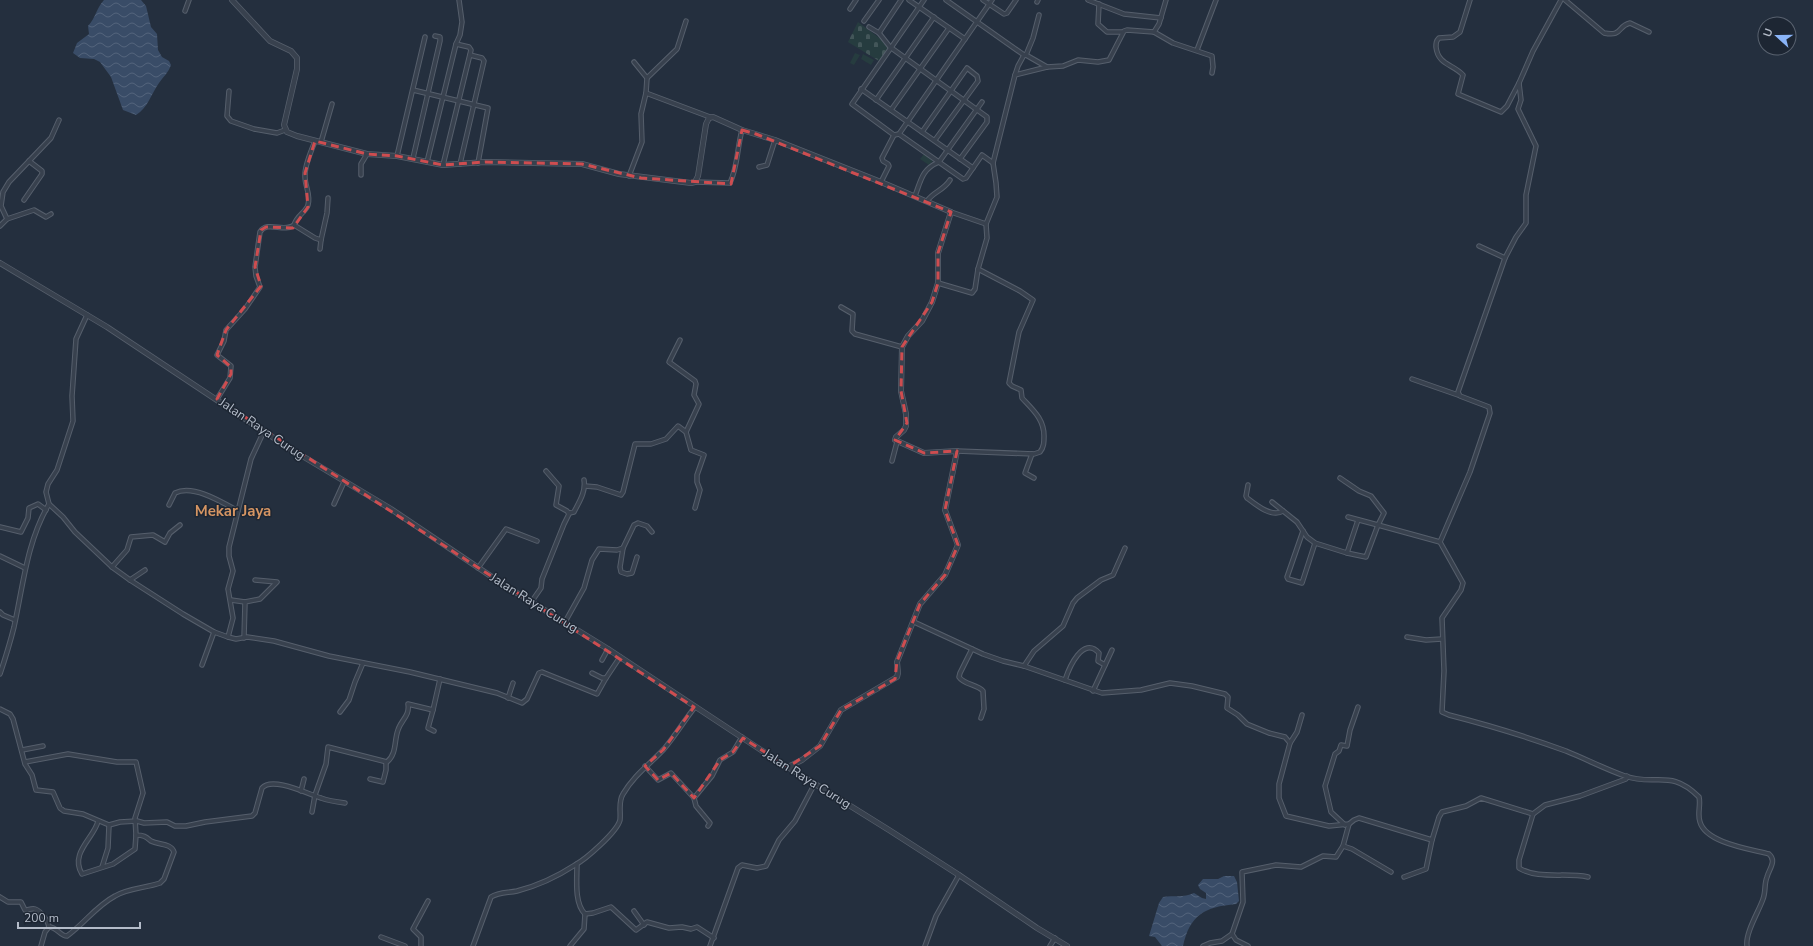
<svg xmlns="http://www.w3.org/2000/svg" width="1813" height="946" font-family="'Nunito Sans',sans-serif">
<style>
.cemetery{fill:url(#cemetery-stones)}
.pitch{fill:#263c3f}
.water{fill:url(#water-waves)}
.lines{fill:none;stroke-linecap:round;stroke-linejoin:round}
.minor-casing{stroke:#565f6c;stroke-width:5.5}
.tertiary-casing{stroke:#565f6c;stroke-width:6}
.minor{stroke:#38414e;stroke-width:3.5}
.tertiary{stroke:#38414e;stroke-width:4.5}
.marked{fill:none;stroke:#ce4d50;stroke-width:3;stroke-dasharray:8 5;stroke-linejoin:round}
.labels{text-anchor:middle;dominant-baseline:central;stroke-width:3;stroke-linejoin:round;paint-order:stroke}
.street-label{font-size:13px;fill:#b4bcc9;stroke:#1d2633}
.quarter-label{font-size:15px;font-weight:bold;fill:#d59563;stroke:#1d2633}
</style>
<defs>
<pattern id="cemetery-stones" width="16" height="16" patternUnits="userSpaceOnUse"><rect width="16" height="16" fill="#263c3f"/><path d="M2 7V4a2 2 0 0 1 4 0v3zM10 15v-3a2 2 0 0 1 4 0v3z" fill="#435659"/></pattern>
<pattern id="water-waves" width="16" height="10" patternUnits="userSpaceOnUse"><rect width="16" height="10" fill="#394c67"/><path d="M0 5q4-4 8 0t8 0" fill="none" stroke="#53647b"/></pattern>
</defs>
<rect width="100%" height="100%" fill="#242f3e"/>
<polygon class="cemetery" points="858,22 890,46 879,61 848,42"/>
<g class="pitch">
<polygon points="855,53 860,55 854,65 850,63"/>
<polygon points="863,54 874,60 871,65 861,59"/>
<polygon points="924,154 933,161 929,165 920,159"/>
</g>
<g class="water">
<path d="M104 0H141L146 6 151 27 157 34 158 50 162 57 169 61 171 65C168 73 164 76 159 83 151 94 148 108 136 115L123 110 111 77 100 62 94 59 80 58 73 53 77 43 89 34 88 26C96 17 96 9 104 0Z"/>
<path d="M1224 876H1234L1237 882 1239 901 1236 904C1204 907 1190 915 1183 946H1162L1155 937 1149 936 1159 903 1163 897C1174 895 1183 898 1194 893L1202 898 1206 899V893L1200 889 1198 885 1203 879H1218Z"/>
</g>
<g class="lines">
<g class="minor-casing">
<g id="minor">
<polyline points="909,0 965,39"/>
<polyline points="924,0 852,104 894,135 899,134 963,179 966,178 982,155 993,163"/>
<polyline points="946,0 1024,55 1026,55 1047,67"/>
<polyline points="983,0 1004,14 1007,13 1016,0"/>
<polyline points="1088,0 1124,14 1161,18"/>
<path d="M1470 0 1460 32 1453 37 1439 38C1436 41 1436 43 1436 47 1438 65 1453 64 1463 75L1458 94 1501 112 1507 106 1519 83"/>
<path d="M1565 0 1604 33C1623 37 1617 26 1630 23L1649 32"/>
<polyline points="1037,2 1038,0"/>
<polyline points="1099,4 1098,24 1107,32 1122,32"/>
<polyline points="850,9 856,0"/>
<polyline points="185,11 189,0"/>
<polyline points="864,21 879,0"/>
<polyline points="869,27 879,33 890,47 987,117 987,122 960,159"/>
<polyline points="1154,32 1173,43 1212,56 1213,67 1212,73"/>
<polyline points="879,33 901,0"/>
<polyline points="1197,50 1216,0"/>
<polyline points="1026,55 1033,38 1039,15"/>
<polyline points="634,62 647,78 646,93 710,117"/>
<polyline points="1015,75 1018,66 1024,55"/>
<polyline points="647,78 677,49 686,21"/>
<polyline points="861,89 973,168"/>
<polyline points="413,90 488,108 478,163"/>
<polyline points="229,91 227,116 231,121 254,129 277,133 285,130"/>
<polyline points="876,100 934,17"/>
<polyline points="891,110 949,28"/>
<polyline points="922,132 967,68 977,76 978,81 935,140"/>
<polyline points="899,134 992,0"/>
<path d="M315 141C311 152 304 166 305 177 305 186 311 195 308 205 306 212 297 215 294 225L315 238 321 240 327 213 328 198"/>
<polyline points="321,142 332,104"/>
<polyline points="397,156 425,37"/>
<polyline points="413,158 440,41 440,37 435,36"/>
<polyline points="427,162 456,44 460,35 462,22 459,0"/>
<polyline points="460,164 484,61 482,58 470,55"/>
<polyline points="443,165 471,50 469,47 456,44"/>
<polyline points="759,167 767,165 775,140"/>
<polyline points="361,175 361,164 367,154"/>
<polyline points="629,176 642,142 641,114 646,93"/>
<path d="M695 182 730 183C738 166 737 148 742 130"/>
<polyline points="881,182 889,166 888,164 883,161 882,158 894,135"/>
<path d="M915 196C921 180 922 169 939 162L982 102"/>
<polyline points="24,200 42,174 42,171 29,161"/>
<path d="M927 201C934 191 943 191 950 180"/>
<polyline points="951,212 986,224"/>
<polyline points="7,219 34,210 46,217 51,214"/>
<polyline points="0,226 7,219 1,206 3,192 9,182 51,138 59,120"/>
<polyline points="1479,246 1505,258"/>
<polyline points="320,249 321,240"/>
<polyline points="938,283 972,293 975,289 978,269"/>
<polyline points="841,307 853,314 852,331 855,334 902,347"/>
<polyline points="87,315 76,339 72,396 73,421 57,470 48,484 46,492 49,504 63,517 75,532 112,567 130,580 183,614 214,632 228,637 236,639 247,637 274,641 329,656 410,672 497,693 522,703 527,699 539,673 542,672 597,694 606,678"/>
<polyline points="680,340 669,362 695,381 696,384 694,395 699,404 686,432"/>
<polyline points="1412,379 1458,395"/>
<path d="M217 399 230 378 231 366 217 355 224 341 226 330 245 309 260 287 256 276 255 267 260 232C267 220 284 233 294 225"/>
<path d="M957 451 1034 454 1040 452C1044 447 1044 442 1044 436 1044 419 1033 410 1022 398L1021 390 1012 386 1009 383 1019 332 1033 300 1020 291 978 269 987 238 986 224 997 197 996 183 993 163 1015 75 1047 67 1063 66 1078 60 1098 62 1109 60 1124 31 1127 30 1154 32 1159 24 1166 0"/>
<polyline points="1032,454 1025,473 1034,478"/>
<polyline points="892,461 897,442"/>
<polyline points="1340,478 1359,491 1371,496 1384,513 1378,525 1348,517"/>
<path d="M1248 485 1246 496 1247 498C1256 505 1272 518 1283 511"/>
<polyline points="585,486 597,487 621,495 623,492 635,444 651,444 666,439 678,426 686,432 691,450 704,455 697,475 697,482 700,490 695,508"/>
<path d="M1272 502 1297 522 1307 537 1315 543 1347 553 1366 557 1378 525 1440 542 1463 583 1461 590 1442 618 1444 671 1442 712 1449 715C1488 725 1528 737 1566 751 1586 759 1605 769 1625 776 1656 787 1670 768 1699 797 1701 805 1697 814 1700 822 1706 843 1750 849 1769 854 1777 861 1769 869 1767 877 1764 884 1766 891 1763 899 1759 911 1745 933 1747 946"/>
<polyline points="334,504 344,482"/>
<path d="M169 505 175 493C193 484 222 502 238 511"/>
<path d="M569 513 574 512C579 502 586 492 584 480"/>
<polyline points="0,527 21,532 28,518 29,508 38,504 46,510"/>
<polyline points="1303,531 1287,577 1288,579 1302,583 1315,543"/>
<polyline points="1440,542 1470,472 1490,413 1489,407 1460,396 1458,392 1505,258 1516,237 1526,223 1526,195 1536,146 1518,109 1521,100 1519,83 1533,51 1561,0"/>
<polyline points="623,548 620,567 621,572 627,574 632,573 637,557"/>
<polyline points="1347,553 1358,520"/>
<polyline points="0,556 25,568"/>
<polyline points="112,567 127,550 131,537 153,535 165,542 170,533 180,525"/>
<polyline points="478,568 506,529 537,541"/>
<polyline points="130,580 145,570"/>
<polyline points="231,600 245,602"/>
<polyline points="532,601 541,588 542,579 564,524 569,514 567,511 556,505 559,486 546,471"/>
<polyline points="0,612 3,615 15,620"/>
<polyline points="565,622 584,588 592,560 599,549 617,550 623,548 634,525 638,523 647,526 652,532"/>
<polyline points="914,622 983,654 1003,661 1024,666 1102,693 1141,690 1170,683 1192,686 1225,694 1228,697 1227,708 1238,715 1247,724 1269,733 1285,737 1290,743 1279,784 1279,798 1286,816 1329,826 1349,824 1354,820 1359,818 1432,840 1439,817 1442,812 1466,806 1481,798 1533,814 1545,805 1580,796 1626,779 1627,776"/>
<polyline points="228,637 233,618 228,589 233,571 229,556 229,547 251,459 264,431"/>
<polyline points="1407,637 1426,640 1442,639"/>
<polyline points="244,638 245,602 260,599 277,582 255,580"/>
<path d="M972 649 960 673 959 677C964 685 977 684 983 691L984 709 981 718"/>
<polyline points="602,660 608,649"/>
<polyline points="202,665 214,632"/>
<polyline points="1024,666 1034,651 1063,626 1073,603 1077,598 1101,580 1113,575 1125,548"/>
<polyline points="592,673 602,678 606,678 620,657"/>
<path d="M0 674C5 659 10 643 14 627 23 586 27 541 49 504"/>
<path d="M1065 680C1069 668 1083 635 1099 653L1098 661 1105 665"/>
<polyline points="1093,691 1112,650"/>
<polyline points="508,698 513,683"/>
<path d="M0 709 10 714 13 719 25 764 32 775 36 790 53 792 60 808 64 811 83 814 109 825 120 822 137 821 144 823 167 822 175 826H186L205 822 252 816 255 813 262 788C272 776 308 794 321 798 329 801 337 802 345 803"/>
<polyline points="433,710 428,728 434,731"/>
<polyline points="340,712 349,700 355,682 363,663"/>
<polyline points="1290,743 1297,732 1302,715"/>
<polyline points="22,750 43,746"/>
<path d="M25 762 68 754 117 762H136L143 793 135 818 136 835C144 835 146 837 151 841 159 845 171 843 174 852L164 879 160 883C146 888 128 888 115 896 96 906 84 924 67 936 60 936 57 927 49 927L45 932 41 946"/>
<polyline points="645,766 658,780 671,773 694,798 712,776 720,760 733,752 742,737"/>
<polyline points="370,779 383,782 386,770 386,762"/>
<polyline points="301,791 304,779"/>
<polyline points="694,798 696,806 710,823 708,826"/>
<path d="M312 812 315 795 326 764 328 747 387 762C397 754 394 740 398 730 401 720 410 716 408 704L433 710 440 679"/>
<path d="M1533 814 1519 860V868C1538 880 1566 872 1588 877"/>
<path d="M98 821C95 837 69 853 82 874L113 864 135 849 136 835"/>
<polyline points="1345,825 1331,812 1325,786 1335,754 1339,751 1341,745 1347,746 1350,730 1358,707"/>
<polyline points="1343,846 1352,849 1391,872"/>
<path d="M577 864C577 879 574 903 585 914L593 913 611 907 636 930 647 922 669 928 682 927 691 929 697 927 714 938"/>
<polyline points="102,867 108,848 109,825"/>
<polyline points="1404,877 1426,869 1432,840"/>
<path d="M0 897 8 902H21L25 910C28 910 32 908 35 909 41 911 48 921 49 927"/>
<polyline points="634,911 644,925"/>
<polyline points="1232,934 1236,940 1248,946"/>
<polyline points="381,937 405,946"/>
<polyline points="421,946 421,937 413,929 428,901"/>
<path d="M473 946 491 897C499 892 508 893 517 891 537 886 558 876 575 865 586 859 617 832 620 820 621 811 618 802 623 794 634 775 650 764 664 749 675 736 684 721 695 707"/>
<polyline points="570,946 584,929 585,914"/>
<polyline points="710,946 738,868 742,865 757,868 766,866 779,840 795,821 814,785"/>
<polyline points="925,946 936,916 959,875"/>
<polyline points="1050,946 1055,938"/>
<polyline points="1203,946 1210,943 1222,941 1232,934 1243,902 1242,872 1276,865 1301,867 1323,856 1336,857 1343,846 1349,824"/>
</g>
</g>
<g class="tertiary-casing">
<g id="tertiary">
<polyline points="232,0 270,41 291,51 297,58 297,69 284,125 287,132 297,136 367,154 397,156 443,165 485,162 582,164 619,174 691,183 695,182 698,176 706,124 709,118 713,117 742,130 775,140 881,182 951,212 938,253 938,283 932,302 922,321 908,336 902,347 901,391 906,414 906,426 904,430 896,437 895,440 924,453 957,451 945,510 958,545 945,575 920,604 897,662 898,673 897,677 841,710 820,746 802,760 788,767"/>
<polyline points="0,263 107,327 289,448 391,509 504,585 608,649 767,754 889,830 959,875 1037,928 1067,946"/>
</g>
</g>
<use href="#minor" class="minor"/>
<use href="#tertiary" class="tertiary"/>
</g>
<path class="marked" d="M742 130 756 134 951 212 938 253V283L932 302 902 347 901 391 907 423 895 440 924 453 957 451 945 510 958 545 945 575 920 604 897 661 895 679 841 710 820 746 788 767 743 738 733 752 720 760 694 798 671 773 658 780 645 766 663 750 694 707 217 399 231 374V367L217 355 226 330 261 286 255 267 261 230 266 227 293 228 308 207 305 173 315 141 367 154 397 156 443 165 485 162 582 164 641 178 731 184Z"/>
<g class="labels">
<g class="street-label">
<text transform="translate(262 429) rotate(34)">Jalan Raya Curug</text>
<text transform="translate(534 603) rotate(32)">Jalan Raya Curug</text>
<text transform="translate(807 779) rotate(32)">Jalan Raya Curug</text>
</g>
<g class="quarter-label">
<text x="233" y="511">Mekar Jaya</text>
</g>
</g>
<g transform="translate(1777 36) rotate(291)"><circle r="19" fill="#1d2633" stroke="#59626f"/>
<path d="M0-3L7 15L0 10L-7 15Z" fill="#8ab4f8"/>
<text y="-6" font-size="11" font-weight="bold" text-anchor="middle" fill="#b4bcc9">U</text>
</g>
<path d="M18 922v6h122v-6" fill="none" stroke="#b4bcc9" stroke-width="2"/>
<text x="24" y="922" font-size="12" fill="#b4bcc9" stroke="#1d2633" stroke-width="3" paint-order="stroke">200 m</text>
</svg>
